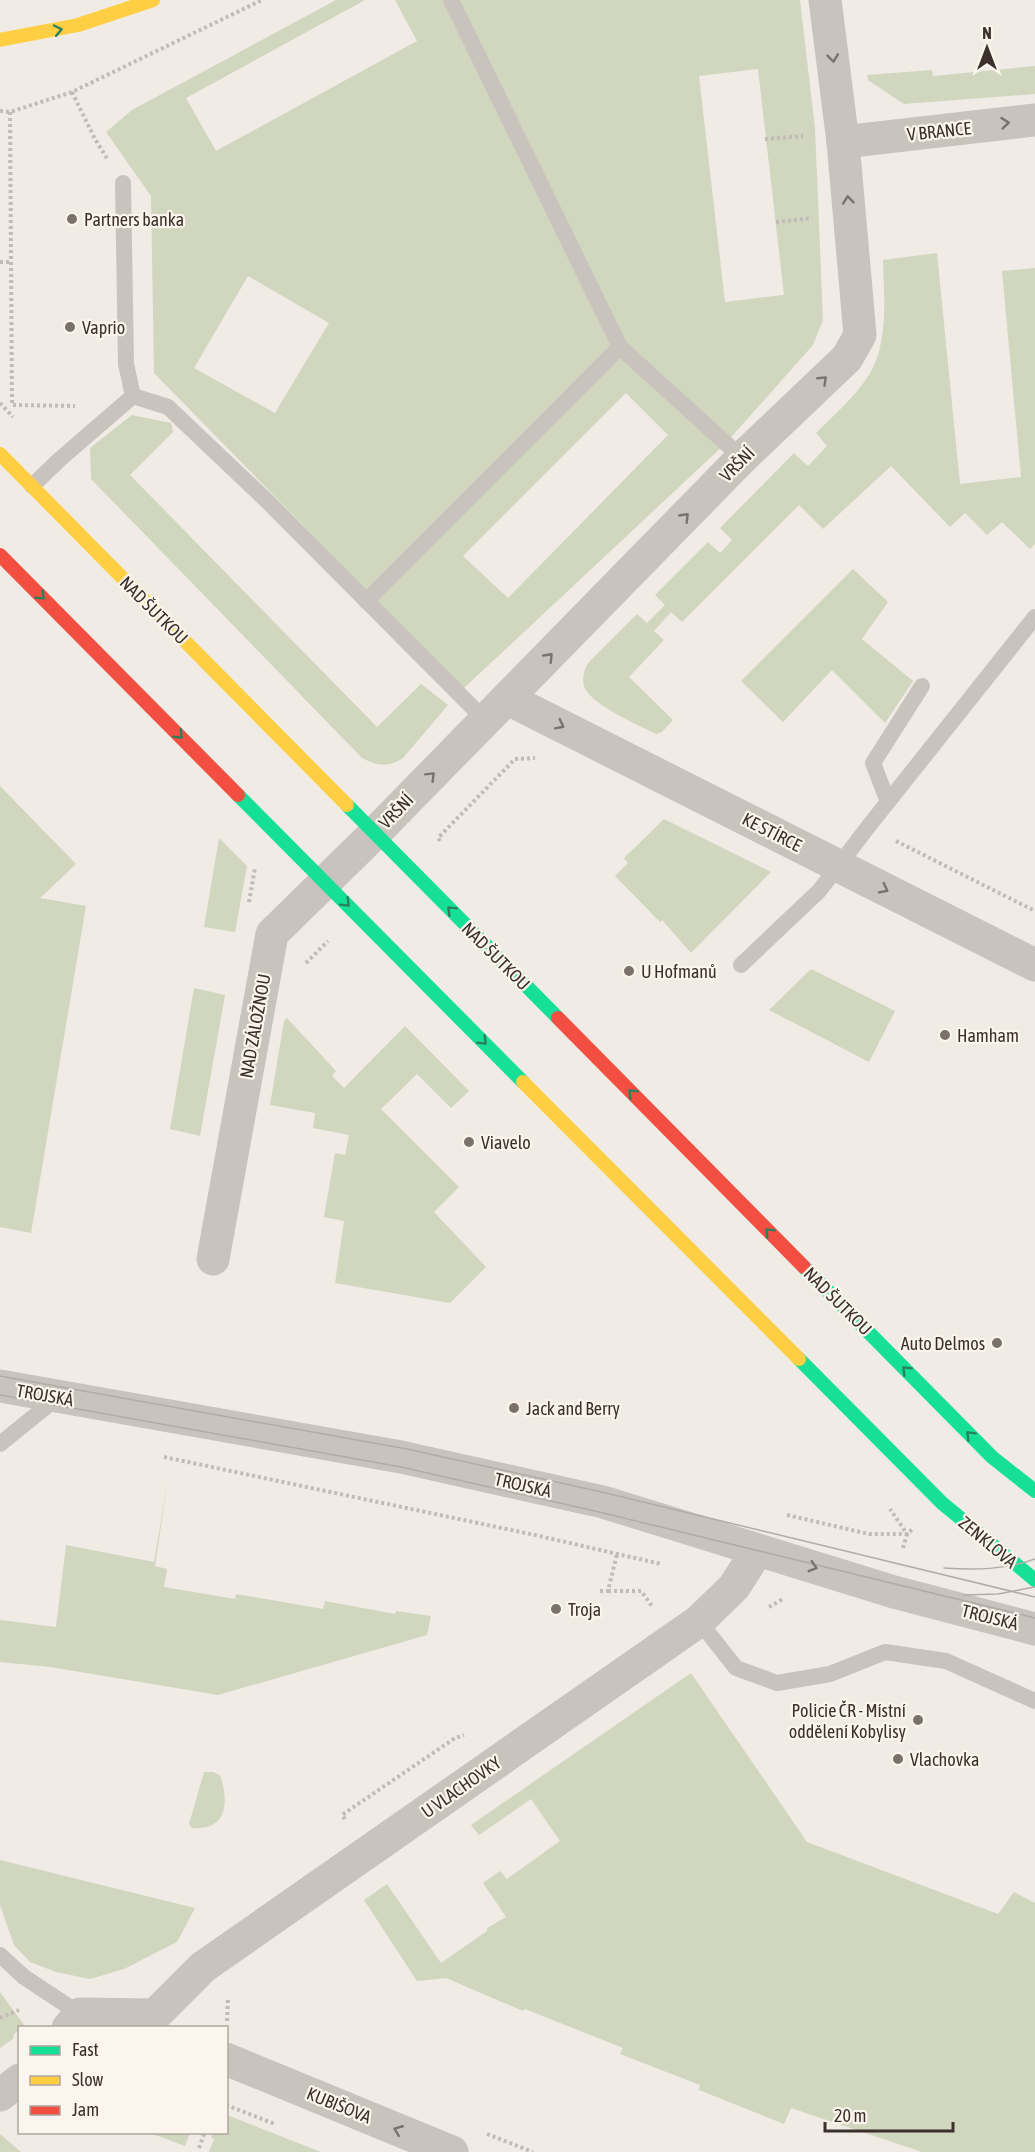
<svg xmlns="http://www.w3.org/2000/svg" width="1035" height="2152" font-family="'Asap Condensed',sans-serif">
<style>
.green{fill:#d1d6bf;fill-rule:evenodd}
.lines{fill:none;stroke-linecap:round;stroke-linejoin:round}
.path{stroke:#c2bbb6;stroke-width:4;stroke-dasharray:3 3;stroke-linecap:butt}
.lane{stroke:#c9c3be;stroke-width:16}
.street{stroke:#c9c3be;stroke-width:33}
.fast{stroke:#16e098;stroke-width:14}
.slow{stroke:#ffcf43;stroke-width:14}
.jam{stroke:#f24e42;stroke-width:14}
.tram{stroke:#b1aca8;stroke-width:1.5}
.oneway{stroke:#2a7f5c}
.oneway2{stroke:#7b726d}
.poi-dot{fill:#7a716c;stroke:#fbf5ee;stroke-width:2}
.labels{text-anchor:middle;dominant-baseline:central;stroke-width:4.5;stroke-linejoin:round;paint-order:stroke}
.street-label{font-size:18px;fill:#3b302b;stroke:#fbf5ee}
.poi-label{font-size:18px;fill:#3b302b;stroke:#fbf5ee;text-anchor:start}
</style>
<rect width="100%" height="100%" fill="#f0ebe5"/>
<g class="green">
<path d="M336 0H365L186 98 216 151 417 41 395 0H800L815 128 823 320 813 345 725 444 463 689 154 373 151 196 106 132 132 110ZM758 69 784 295 725 302 699 76ZM248 276 329 323 275 413 194 368ZM626 393 668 435 508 598 463 556Z"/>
<polygon points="1035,66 1035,94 904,104 868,80 867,75 932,70 933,76"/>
<path d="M937 253 960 484 1021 477 1002 271 1035 268V544L1030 549 1002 522 987 535 965 513 950 527 891 466 823 529 799 505 682 622 671 612 654 631 664 640 629 677 673 720 662 732 656 734C640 726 588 703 584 686 582 678 584 670 588 663L637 614 647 623 665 605 655 595 708 542 720 553 732 540 720 528 794 453 808 466 827 446 816 433C834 415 855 397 869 375 889 343 884 296 883 260Z"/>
<path d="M132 415 171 423 173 432 130 475 377 727 421 684 448 705 403 758C388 768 378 766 362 758L91 479 90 448Z"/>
<polygon points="853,569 888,602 862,639 913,681 885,723 832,670 783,722 741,681"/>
<polygon points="0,786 76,864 40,898 86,906 31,1233 0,1227"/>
<polygon points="664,819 771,872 691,953 662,920 660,922 615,876 628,863 624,858"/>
<polygon points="219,838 247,866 235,932 204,927"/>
<polygon points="811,969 895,1011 869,1062 769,1010"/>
<polygon points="194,988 225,995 200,1136 170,1129"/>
<polygon points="287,1018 336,1071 332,1076 344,1088 405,1026 469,1091 451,1108 417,1074 381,1109 459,1187 434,1212 486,1267 450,1303 335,1283 344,1221 324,1217 335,1153 345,1155 349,1135 313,1128 315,1113 270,1105 284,1021"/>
<polygon points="168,1479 155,1566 167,1569 164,1587 235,1599 236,1594 323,1609 325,1601 395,1614 396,1611 431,1616 427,1635 218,1695 50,1667 0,1662 0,1620 56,1627 66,1545 154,1562"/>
<polygon points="691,1673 807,1842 998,1914 1014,1892 1035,1903 1035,2152 922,2152 791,2108 784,2124 699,2090 700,2085 620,2054 623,2048 525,2009 523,2011 446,1978 417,1981 364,1900 387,1884 441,1963 487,1931 487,1928 506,1917 483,1883 500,1871 507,1879 560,1841 531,1799 479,1835 471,1825"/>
<path d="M204 1772H213L220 1775C229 1801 228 1831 192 1828L189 1824Z"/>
<polygon points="0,1860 195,1908 177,1942 124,1969 90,1979 56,1972 30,1962 14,1945 0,1905"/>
<polygon points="0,1992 24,2025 14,2034 13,2039 0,2048"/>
<polygon points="227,2115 321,2152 209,2152 214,2139 211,2137 212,2133 226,2132"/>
<polygon points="150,2133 190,2133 185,2146"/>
<polygon points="0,2134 21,2152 0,2152"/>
</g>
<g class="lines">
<g class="path">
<polyline points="72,92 95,139 108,160"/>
<polyline points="0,111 10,112 72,92 262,0"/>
<polyline points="10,112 12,405 75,406"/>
<polyline points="765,139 803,136"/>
<polyline points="776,222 812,218"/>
<polyline points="0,262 10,262"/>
<polyline points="0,403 13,417"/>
<polyline points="440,841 438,838 515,759 535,758"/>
<polyline points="896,841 1035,911"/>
<polyline points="249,902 255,868"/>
<polyline points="306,963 328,941"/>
<polyline points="164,1457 535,1535 661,1564"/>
<polyline points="787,1515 869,1534 907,1534 890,1509"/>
<polyline points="903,1548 907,1534 913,1529"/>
<polyline points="600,1591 608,1591 617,1554"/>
<polyline points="608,1591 641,1591 652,1606"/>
<polyline points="769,1607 783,1599"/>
<polyline points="345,1819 342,1815 455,1738 464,1735"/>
<polyline points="0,2018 19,2010"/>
<polyline points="227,2021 228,1998"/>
<polyline points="226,2105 275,2124"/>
<polyline points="487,2134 533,2152"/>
<polyline points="199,2148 205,2132"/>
</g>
<g class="lane">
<polyline points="451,0 620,347 742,458"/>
<polyline points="133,396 168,407 267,501 486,721"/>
<polyline points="32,486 59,460 133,396 126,364 123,183"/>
<polyline points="366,601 620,347"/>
<polyline points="888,802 873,763 922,686"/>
<polyline points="741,965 819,891 868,827 1035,617"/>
<polyline points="0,1444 58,1397"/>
<polyline points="699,1621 736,1668 777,1683 830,1674 885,1652 946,1661 1035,1701"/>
<polyline points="0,1955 24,1977 80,2014"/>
</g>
<g class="street">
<polyline points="843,142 1035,120"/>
<polyline points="508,699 1035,965"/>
<polyline points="213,1259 272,934 375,833 742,458 847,358 860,335 843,142 825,0"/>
<polyline points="0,1386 401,1457 603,1502 894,1592 1035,1629"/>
<polyline points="155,2015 203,1967 699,1621 734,1587 757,1551"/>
<polyline points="68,2028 80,2014 155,2015"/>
<polyline points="226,2059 452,2152"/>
<polyline points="0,2095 20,2080"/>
</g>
<g class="fast">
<polyline points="238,795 523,1082"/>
<polyline points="347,805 558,1018"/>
<polyline points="804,1267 992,1457 1035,1491"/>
<polyline points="799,1359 942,1503 1035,1580"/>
</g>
<g class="slow">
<polyline points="0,40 78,25 153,0"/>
<polyline points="0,454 347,805"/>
<polyline points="523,1082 799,1359"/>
</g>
<g class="jam">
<polyline points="0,555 238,795"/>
<polyline points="558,1018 804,1267"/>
</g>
<g class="tram">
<polyline points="0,1376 407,1449 606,1493 1035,1597"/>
<polyline points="0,1395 401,1467 599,1512 1035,1618"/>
<path d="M944 1568C975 1570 1005 1570 1035 1559"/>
<polyline points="964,1595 998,1594 1035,1587"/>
</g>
</g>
<defs><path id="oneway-chevron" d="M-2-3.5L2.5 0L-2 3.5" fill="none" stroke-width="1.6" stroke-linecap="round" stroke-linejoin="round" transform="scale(1.5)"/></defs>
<g class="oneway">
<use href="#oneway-chevron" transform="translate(58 30) rotate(-12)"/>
<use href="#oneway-chevron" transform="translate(41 596) rotate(45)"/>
<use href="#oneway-chevron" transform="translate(179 735) rotate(45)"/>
<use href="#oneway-chevron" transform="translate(346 903) rotate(45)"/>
<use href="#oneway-chevron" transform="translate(451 910) rotate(-135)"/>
<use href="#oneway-chevron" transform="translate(483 1041) rotate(45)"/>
<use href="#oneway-chevron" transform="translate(632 1093) rotate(-135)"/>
<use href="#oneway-chevron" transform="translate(769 1232) rotate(-135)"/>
<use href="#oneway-chevron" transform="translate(906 1370) rotate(-135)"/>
<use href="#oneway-chevron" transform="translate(970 1435) rotate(-135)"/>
</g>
<g class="oneway2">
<use href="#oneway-chevron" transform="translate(833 58) rotate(83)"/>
<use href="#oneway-chevron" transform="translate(1005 123) rotate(-6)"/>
<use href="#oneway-chevron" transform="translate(848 200) rotate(-96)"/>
<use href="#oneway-chevron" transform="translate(823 380) rotate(-44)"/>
<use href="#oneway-chevron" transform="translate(685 517) rotate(-46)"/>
<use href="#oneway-chevron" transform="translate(549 657) rotate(-46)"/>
<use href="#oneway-chevron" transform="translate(560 725) rotate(27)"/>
<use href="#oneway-chevron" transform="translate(431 776) rotate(-45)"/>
<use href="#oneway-chevron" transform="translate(884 889) rotate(27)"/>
<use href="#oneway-chevron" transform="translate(813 1567) rotate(17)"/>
<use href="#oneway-chevron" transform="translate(398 2130) rotate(-158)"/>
</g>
<g class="poi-dot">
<circle cx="72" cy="219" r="6"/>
<circle cx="70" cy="327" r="6"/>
<circle cx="629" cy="971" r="6"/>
<circle cx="945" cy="1035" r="6"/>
<circle cx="469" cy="1142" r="6"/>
<circle cx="997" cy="1343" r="6"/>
<circle cx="514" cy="1408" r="6"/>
<circle cx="556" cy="1609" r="6"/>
<circle cx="918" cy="1720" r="6"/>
<circle cx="898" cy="1759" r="6"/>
</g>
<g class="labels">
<g class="street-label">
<text transform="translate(939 131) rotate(-6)">V BRANCE</text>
<text transform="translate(737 464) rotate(-45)">VRŠNÍ</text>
<text transform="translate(154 610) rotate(45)">NAD ŠUTKOU</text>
<text transform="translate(396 811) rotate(-46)">VRŠNÍ</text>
<text transform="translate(772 832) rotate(27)">KE STÍRCE</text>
<text transform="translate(496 956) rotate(45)">NAD ŠUTKOU</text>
<text transform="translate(255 1026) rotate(-80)">NAD ZÁLOŽNOU</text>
<text transform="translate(838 1301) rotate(45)">NAD ŠUTKOU</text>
<text transform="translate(45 1395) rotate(10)">TROJSKÁ</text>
<text transform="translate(523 1485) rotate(13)">TROJSKÁ</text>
<text transform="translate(988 1542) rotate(40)">ZENKLOVA</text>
<text transform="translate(990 1617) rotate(14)">TROJSKÁ</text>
<text transform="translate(461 1787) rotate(-35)">U VLACHOVKY</text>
<text transform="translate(339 2105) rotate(22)">KUBIŠOVA</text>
</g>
<g class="poi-label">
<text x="84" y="219">Partners banka</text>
<text x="82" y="327">Vaprio</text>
<text x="641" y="971">U Hofmanů</text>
<text x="957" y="1035">Hamham</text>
<text x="481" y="1142">Viavelo</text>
<text x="985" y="1343" text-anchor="end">Auto Delmos</text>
<text x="526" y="1408">Jack and Berry</text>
<text x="568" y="1609">Troja</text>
<text x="906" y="1710" text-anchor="end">Policie ČR - Místní<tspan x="906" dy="21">oddělení Kobylisy</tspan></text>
<text x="910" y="1759">Vlachovka</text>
</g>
</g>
<rect x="18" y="2026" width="210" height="108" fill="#fbf5ee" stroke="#aea6a0" stroke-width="1.5"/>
<rect x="30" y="2046" width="30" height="9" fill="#16e098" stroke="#aea6a0" stroke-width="1.5"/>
<text x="72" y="2056" font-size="18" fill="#3b302b">Fast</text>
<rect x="30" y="2076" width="30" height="9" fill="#ffcf43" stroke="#aea6a0" stroke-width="1.5"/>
<text x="72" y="2086" font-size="18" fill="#3b302b">Slow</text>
<rect x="30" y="2106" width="30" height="9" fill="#f24e42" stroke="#aea6a0" stroke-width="1.5"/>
<text x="72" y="2116" font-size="18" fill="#3b302b">Jam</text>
<g transform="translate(987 48)" stroke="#fbf5ee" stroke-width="4.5" paint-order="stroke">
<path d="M0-4.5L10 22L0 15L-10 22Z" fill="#3b302b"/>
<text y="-9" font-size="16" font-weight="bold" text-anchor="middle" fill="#3b302b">N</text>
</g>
<path d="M825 2122v9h128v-9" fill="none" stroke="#3b302b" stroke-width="3"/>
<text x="834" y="2122" font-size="18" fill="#3b302b" stroke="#fbf5ee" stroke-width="4.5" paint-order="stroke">20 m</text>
</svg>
